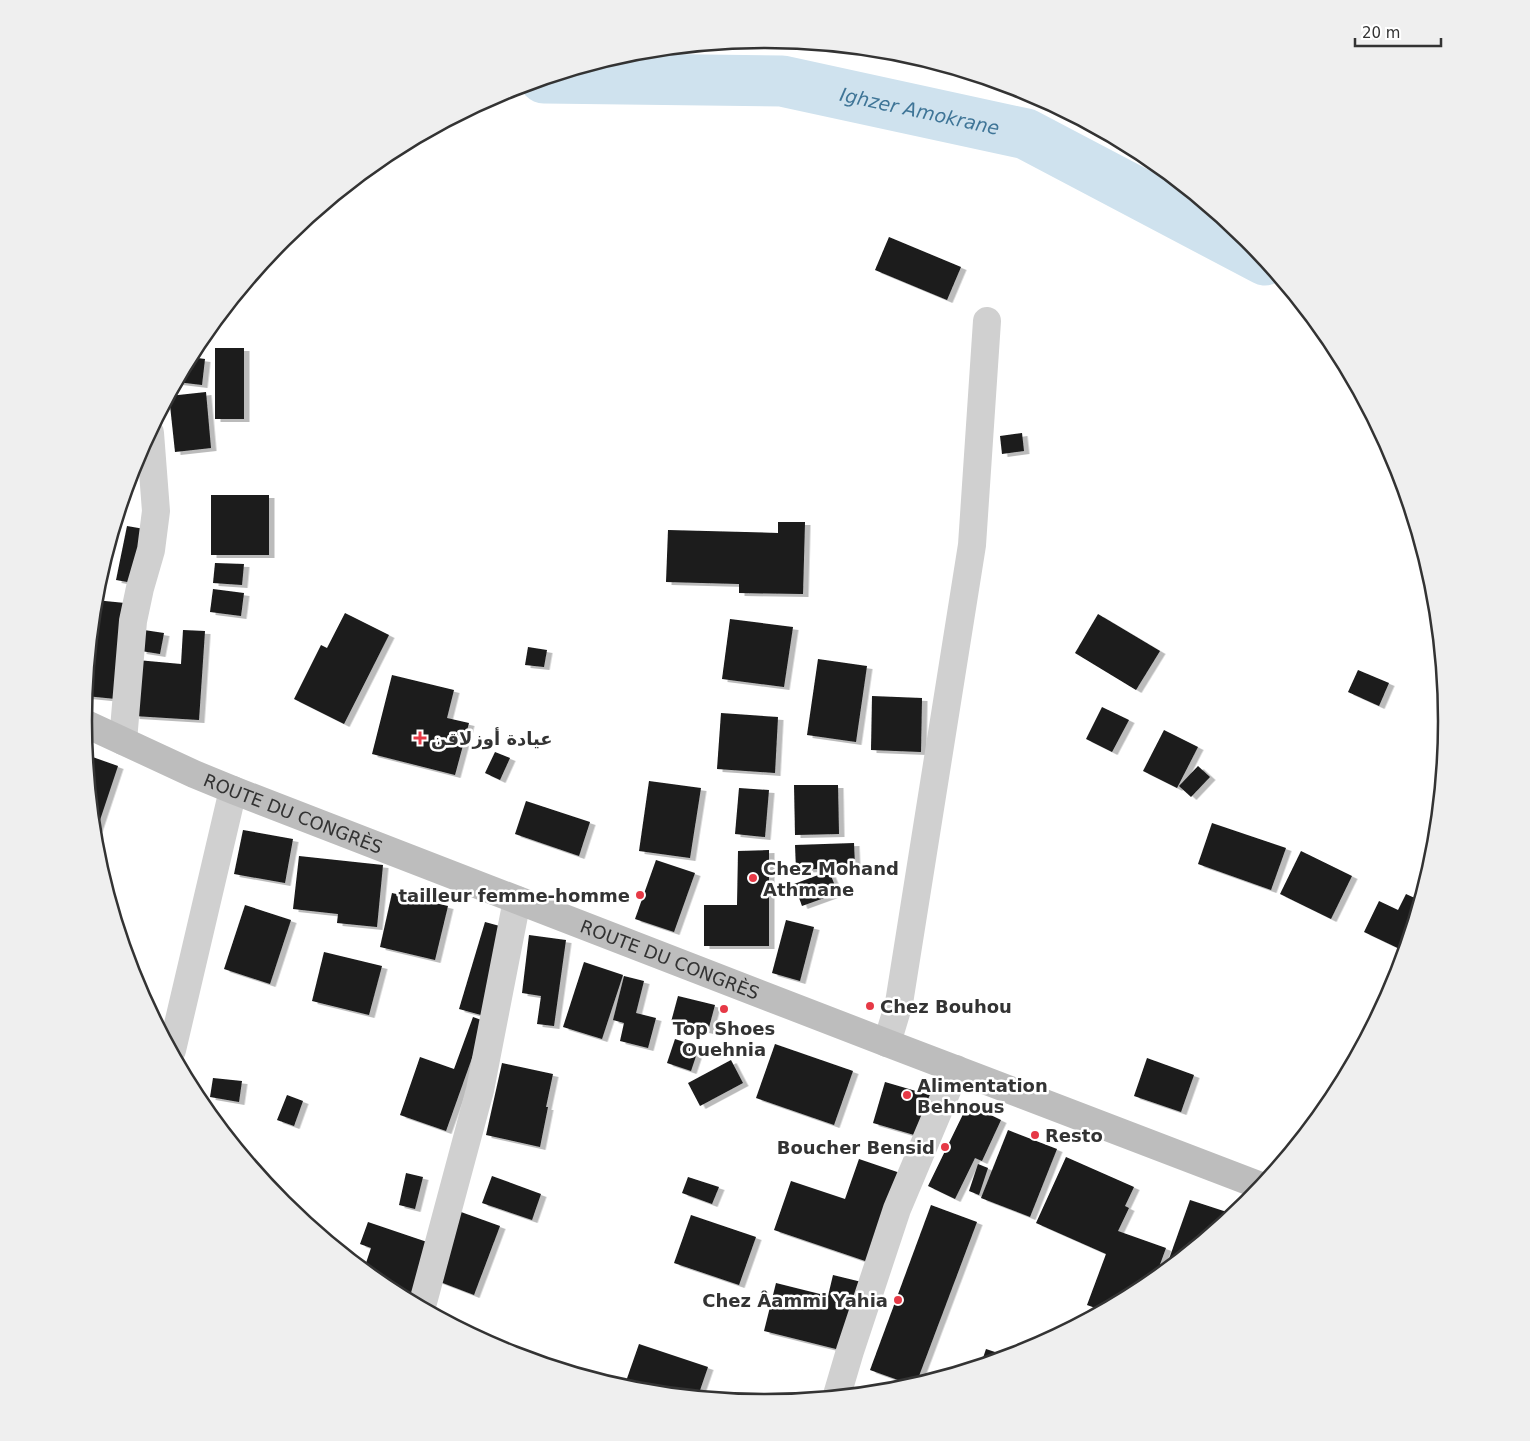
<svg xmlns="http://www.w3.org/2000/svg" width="1530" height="1441" font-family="'DejaVu Sans',Cairo,sans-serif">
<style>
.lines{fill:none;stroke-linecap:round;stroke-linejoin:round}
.river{stroke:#cfe2ee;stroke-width:51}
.building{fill:#1a1a1a;filter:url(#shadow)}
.minor{stroke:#d0d0d0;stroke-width:28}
.secondary{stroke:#bdbdbd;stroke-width:28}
.poi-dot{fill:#e63946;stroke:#fff;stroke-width:2}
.labels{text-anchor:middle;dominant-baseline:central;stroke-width:5;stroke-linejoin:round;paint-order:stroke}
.poi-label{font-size:18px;font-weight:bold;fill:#333;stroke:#fff;text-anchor:start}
.street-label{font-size:18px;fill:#333;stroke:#fff}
.water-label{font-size:19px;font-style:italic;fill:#3f7597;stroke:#fff}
.rim{fill:none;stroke:#333;stroke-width:2.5}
</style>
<defs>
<filter id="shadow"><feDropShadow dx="5.5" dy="3" stdDeviation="0" flood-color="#0004"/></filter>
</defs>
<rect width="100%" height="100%" fill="#fff"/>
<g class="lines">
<path class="river" id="s1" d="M544 78 782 81 1026 134 1265 260"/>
</g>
<g class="building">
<polygon points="889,237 961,267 947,300 875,270"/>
<rect x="215" y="348" width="29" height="71"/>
<polygon points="190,357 205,359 202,385 177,382"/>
<polygon points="206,392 211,448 175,452 169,396"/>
<polygon points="1022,433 1024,451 1002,454 1000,436"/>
<rect x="211" y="495" width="58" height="60"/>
<polygon points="778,522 805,522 803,594 739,593 739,584 666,582 668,530 778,533"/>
<polygon points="127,526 150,530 139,584 116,580"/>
<polygon points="215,563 244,564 242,585 213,583"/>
<polygon points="213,589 244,593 241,616 210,612"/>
<polygon points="95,600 125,603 116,699 86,696"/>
<polygon points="345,613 389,635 344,724 294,699 321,645 327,648"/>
<polygon points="1098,614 1160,651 1136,690 1075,653"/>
<polygon points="730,619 793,627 784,687 722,679"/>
<polygon points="144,630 164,633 160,654 141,651"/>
<polygon points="183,630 205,631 199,720 134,716 137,660 181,664"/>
<polygon points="528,647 547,650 544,667 525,665"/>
<polygon points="818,659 867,666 856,742 807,735"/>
<polygon points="1358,670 1389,683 1379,706 1348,692"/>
<polygon points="392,675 454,690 447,718 469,723 455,775 372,754"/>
<polygon points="872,696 922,698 921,752 871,750"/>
<polygon points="1102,707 1129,720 1112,752 1086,739"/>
<polygon points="721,713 778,717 775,773 717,769"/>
<polygon points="1164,730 1198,747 1177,788 1143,771"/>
<polygon points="495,752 510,758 500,780 485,773"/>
<polygon points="87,755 118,766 97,829 94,828"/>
<polygon points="1198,766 1210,777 1191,797 1179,786"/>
<polygon points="649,781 701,788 690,858 639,851"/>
<polygon points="794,785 838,785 839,834 795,835"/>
<polygon points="739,788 769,790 765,837 735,834"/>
<polygon points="526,801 590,822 579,856 515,834"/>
<polygon points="1212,823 1286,848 1271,890 1198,864"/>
<polygon points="243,830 293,839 285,883 234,874"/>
<polygon points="854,843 855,867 796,870 795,845"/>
<polygon points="769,850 769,946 704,946 704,905 737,905 738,851"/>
<polygon points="1301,851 1352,876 1331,919 1280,894"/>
<polygon points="299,856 383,865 377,927 337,923 338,914 293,909"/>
<polygon points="656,860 695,873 674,932 635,919"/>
<polygon points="829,871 838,893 802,906 794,884"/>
<polygon points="392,893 448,906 435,960 380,947"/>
<polygon points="1406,894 1419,900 1404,951 1364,932 1379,901 1398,910"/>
<polygon points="245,905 291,920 270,984 224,969"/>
<polygon points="786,920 814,927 800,981 772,973"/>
<polygon points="485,922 507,928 481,1015 459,1009"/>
<polygon points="529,935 566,940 554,1026 537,1024 541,996 522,993"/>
<polygon points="324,952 382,966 369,1015 312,1001"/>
<polygon points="584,962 623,975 602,1039 563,1027"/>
<polygon points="624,976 644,981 636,1013 656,1018 648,1048 620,1041 624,1023 613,1020"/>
<polygon points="678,996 715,1005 708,1031 671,1022"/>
<polygon points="473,1017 487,1022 477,1044 446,1131 400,1115 420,1057 454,1069"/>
<polygon points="675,1039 699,1047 691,1071 667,1063"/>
<polygon points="775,1044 853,1071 834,1125 756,1098"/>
<polygon points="1147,1058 1194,1075 1181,1112 1134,1096"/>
<polygon points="731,1060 743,1083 700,1106 688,1083"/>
<polygon points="502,1063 553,1074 546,1107 548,1107 540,1147 486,1135"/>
<polygon points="213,1078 242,1081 239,1102 210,1097"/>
<polygon points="885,1082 933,1096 921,1137 873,1123"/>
<polygon points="287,1095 303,1101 294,1126 277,1120"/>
<polygon points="968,1104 1001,1120 982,1161 975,1158 955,1199 928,1186"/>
<polygon points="1008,1130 1057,1149 1030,1217 981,1198"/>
<polygon points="1066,1157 1134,1187 1125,1206 1129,1208 1118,1231 1166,1248 1155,1278 1144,1288 1101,1310 1087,1305 1106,1254 1036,1223"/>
<polygon points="859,1159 909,1176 871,1263 774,1230 791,1181 845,1199"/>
<polygon points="978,1164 988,1168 979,1195 969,1191"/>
<polygon points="406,1173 423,1177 415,1209 399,1205"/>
<polygon points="492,1176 541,1194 532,1220 482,1203"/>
<polygon points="688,1177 719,1187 712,1204 682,1193"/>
<polygon points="1190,1200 1233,1214 1175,1261 1169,1259"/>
<polygon points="931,1205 977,1222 916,1384 912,1385 870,1370"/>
<polygon points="461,1212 500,1226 474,1295 435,1280"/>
<polygon points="691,1215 756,1237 739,1285 674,1263"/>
<polygon points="368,1222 430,1243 410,1299 386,1287 364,1269 371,1248 360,1244"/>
<polygon points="833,1275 874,1285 856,1354 764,1331 776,1283 828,1296"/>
<polygon points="639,1344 708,1367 698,1396 632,1389 624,1387"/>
<polygon points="986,1349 1007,1356 981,1364"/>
</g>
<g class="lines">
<g class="minor">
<polyline points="123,741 133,621 140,588 151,550 156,511 150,433"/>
<polyline points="887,1043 899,1003 972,545 987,321"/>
<polyline points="172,1050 233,790"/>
<polyline points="422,1306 480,1090 517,900"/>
<polyline points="837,1395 850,1351 897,1209 956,1069"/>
</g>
<path class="secondary" id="s2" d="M84 723 194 774 233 790 887 1043 1261 1186"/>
</g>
<g class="poi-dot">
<path d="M417.5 730.5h5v5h5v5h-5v5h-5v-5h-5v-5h5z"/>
<circle cx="753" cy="878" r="5"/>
<circle cx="640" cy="895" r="5"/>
<circle cx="870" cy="1006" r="5"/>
<circle cx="724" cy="1009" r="5"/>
<circle cx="907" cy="1095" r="5"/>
<circle cx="1035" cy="1135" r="5"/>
<circle cx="945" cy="1147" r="5"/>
<circle cx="898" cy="1300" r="5"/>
</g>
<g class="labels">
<g class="poi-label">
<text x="431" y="738">عيادة أوزلاقن</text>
<text x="763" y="868">Chez Mohand<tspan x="763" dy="21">Athmane</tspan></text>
<text x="630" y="895" text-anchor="end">tailleur femme-homme</text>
<text x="880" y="1006">Chez Bouhou</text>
<text x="724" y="1028" text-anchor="middle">Top Shoes<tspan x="724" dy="21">Ouehnia</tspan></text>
<text x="917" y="1085">Alimentation<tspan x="917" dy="21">Behnous</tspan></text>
<text x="1045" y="1135">Resto</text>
<text x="935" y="1147" text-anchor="end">Boucher Bensid</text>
<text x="888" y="1300" text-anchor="end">Chez Âammi Yahia</text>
</g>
<g class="street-label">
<text stroke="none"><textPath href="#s2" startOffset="228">ROUTE DU CONGRÈS</textPath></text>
<text stroke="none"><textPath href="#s2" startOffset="632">ROUTE DU CONGRÈS</textPath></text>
</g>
<g class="water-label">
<text stroke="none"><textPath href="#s1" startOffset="379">Ighzer Amokrane</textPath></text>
</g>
</g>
<path d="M0 0H1530V1441H0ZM92 721a673 673 0 1 1 1346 0a673 673 0 1 1-1346 0Z" fill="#efefef" fill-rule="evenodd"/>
<path class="rim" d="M92 721a673 673 0 1 1 1346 0a673 673 0 1 1-1346 0Z"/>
<path d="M1355 38v8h86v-8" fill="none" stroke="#333333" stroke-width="2.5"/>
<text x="1362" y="38" font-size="15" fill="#333333" stroke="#ffffff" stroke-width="4" paint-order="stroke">20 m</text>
</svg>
